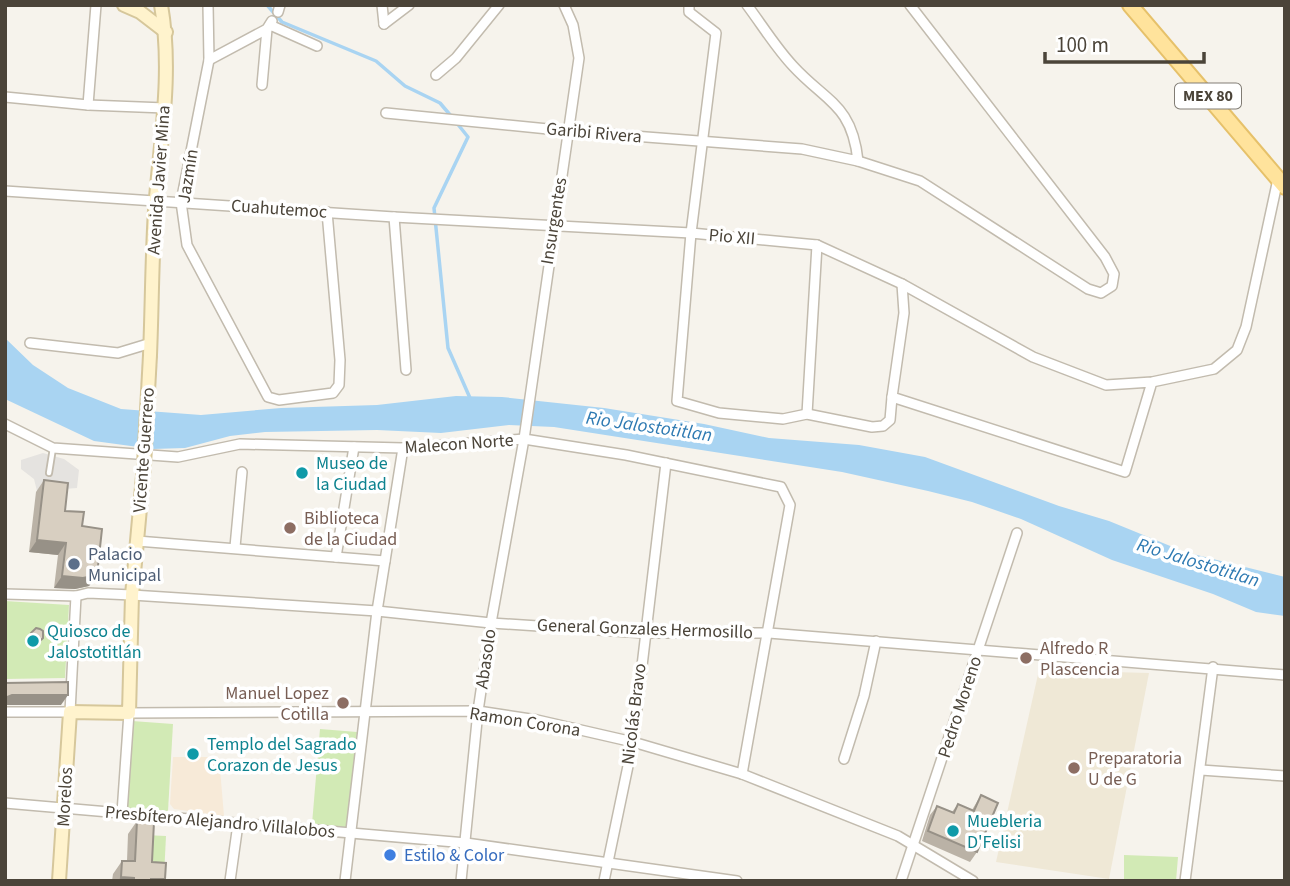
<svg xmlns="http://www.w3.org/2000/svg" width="1290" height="886" font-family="'Source Sans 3',sans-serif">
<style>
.commercial{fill:#f7ead8}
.education{fill:#efe8d6}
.green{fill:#d2eab5}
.parking{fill:#e5e3e0}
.water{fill:#a9d4f2}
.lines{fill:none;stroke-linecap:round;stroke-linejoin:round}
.stream{stroke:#a9d4f2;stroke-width:3.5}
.lane-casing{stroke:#c2bbae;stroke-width:8}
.street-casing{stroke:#c2bbae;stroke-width:12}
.secondary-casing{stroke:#d6c79b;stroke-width:16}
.primary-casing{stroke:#e6c16a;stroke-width:18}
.lane{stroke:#fff;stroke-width:4.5}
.street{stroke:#fff;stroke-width:9}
.secondary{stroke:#fff3cd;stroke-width:12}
.primary{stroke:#ffe39c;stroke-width:14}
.secondary-bridge-casing{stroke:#d6c79b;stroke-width:16;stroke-linecap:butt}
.secondary-bridge{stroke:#fff3cd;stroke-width:12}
.wall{fill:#bab2a6}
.shaded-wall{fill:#979187}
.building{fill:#d8cfc1;stroke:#979187;stroke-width:2}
.culture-dot{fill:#0f9aa8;stroke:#fff;stroke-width:2.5}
.education-dot{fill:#8d6e63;stroke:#fff;stroke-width:2.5}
.service-dot{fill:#5c6f8a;stroke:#fff;stroke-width:2.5}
.shop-dot{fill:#3f7fe0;stroke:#fff;stroke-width:2.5}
.labels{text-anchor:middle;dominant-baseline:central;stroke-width:7;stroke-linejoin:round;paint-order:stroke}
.shield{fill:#fff;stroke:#817c74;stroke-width:2}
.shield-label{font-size:16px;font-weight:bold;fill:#4b4439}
.street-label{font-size:18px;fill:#4b4439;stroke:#fff}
.culture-label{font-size:18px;fill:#0d838f;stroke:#fff;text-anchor:start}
.education-label{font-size:18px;fill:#785e54;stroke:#fff;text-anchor:start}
.service-label{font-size:18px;fill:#4e5e75;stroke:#fff;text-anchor:start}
.shop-label{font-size:18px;fill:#366cbe;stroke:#fff;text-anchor:start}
.water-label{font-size:19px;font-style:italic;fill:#2e7ab2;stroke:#fff}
</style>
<rect width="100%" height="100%" fill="#f6f3ec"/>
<polygon class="commercial" points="173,757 219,757 224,816 174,809 170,804"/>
<polygon class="education" points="1039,670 1149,673 1109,879 996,862"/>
<g class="green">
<polygon points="5,601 69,605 65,678 5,679"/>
<polygon points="132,721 173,724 168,811 127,809"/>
<polygon points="320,729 357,732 347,828 312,824"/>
<polygon points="145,835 166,836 164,876 143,875"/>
<polygon points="1124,855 1178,857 1176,881 1124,881"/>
</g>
<polygon class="parking" points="43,453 64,459 79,470 77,488 37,491 34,479 21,469 21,460"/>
<polygon class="water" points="5,338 33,365 68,388 121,409 201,415 281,408 377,405 456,396 502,397 604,408 704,424 769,438 859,445 925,457 1059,506 1109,521 1185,552 1285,577 1285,616 1256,612 1213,594 1112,560 1021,519 972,502 928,491 842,472 554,427 509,425 441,433 377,430 265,432 230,436 185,448 153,449 94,441 5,399"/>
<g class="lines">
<g class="stream">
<polyline points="267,5 282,22 376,61 405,86 440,103 451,116"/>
<polyline points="456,122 468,137 434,208 448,348 470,398"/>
</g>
<g class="lane-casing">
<polyline id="lane" points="49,473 53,448"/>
</g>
<g class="street-casing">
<g id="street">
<polyline points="208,5 209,60 181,202 187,245 268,397 279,400 333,393 339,385 340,360 327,212"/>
<polyline points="382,5 384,24"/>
<polyline points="689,5 689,12 716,33 691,233 677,401 719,413 783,419 807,414 872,427 883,426 890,420 892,397"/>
<polyline points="278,12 280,5"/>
<polyline points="384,24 409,5"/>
<polyline points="270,25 317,46"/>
<polyline points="209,60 267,29 272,21"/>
<polyline points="436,75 456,58 499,5"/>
<polyline points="262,85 267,29"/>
<polyline points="5,97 88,105 165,108"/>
<polyline points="88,105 96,5"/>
<path d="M386 113 568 131 802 149 858 161C852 104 826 102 793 66 776 48 762 25 747 5"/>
<polyline points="858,161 920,181 1088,289 1101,293 1112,286 1114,274 1105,257 910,5"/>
<polyline points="5,191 394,217 691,233 817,245 902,284"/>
<polyline points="394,217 406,370"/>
<polyline points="30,343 118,353 151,343"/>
<polyline points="1152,382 1125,472 892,397 904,313 902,284 1033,357 1106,385 1152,382 1214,369 1237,350 1246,327 1278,179"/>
<polyline points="807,414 817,245"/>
<polyline points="5,424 53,448 178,457 240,444 403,448 524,439 626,455 781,487 790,505 742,774"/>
<polyline points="137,541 385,561"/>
<polyline points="235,547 242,472"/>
<polyline points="336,557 354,447"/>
<polyline points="5,594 76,596 88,593 132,595 377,611 491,623 644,633 769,633 1285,675"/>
<polyline points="5,712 70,712 76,596"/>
<polyline points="844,759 864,696 876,641"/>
<polyline points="1201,770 1285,776"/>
<polyline points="5,803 466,843 737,881"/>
<polyline points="122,813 129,713 478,711 537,720 633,742 742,774 898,836 973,881"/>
<polyline points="230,881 238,824"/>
<polyline points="345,881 377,611 403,448"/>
<polyline points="461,881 478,711 491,623 524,439 579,58 573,25 564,5"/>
<polyline points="604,881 633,742 666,463"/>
<polyline points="901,881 1017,533"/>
<polyline points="1185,881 1213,667"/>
</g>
</g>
<g class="secondary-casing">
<g id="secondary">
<polyline points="124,5 140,12 166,32"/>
<path d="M150 355C152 307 152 258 155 210 160 142 173 73 161 5"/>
<polyline points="59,881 70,712 129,713 132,595 144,465"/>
</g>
</g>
<g class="primary-casing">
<polyline id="primary" points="1130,5 1285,187"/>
</g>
<use href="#lane" class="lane"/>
<use href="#street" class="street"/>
<use href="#secondary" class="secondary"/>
<use href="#primary" class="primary"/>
<g class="secondary-bridge-casing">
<polyline id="secondary-bridge" points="144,465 150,355"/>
</g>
<use href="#secondary-bridge" class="secondary-bridge"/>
</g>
<g class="wall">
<polygon points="44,480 65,511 82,526 97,575 89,586 75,589 54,588 58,555 29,552 36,492"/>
<polygon points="31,633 39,644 36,647 29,647 27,639"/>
<polygon points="981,795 977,852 970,862 922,841 930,815 937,806 952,812 958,804 972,810"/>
<polygon points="137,821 152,862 165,879 164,881 112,881 113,874 122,861 127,861 128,834"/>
</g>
<g class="shaded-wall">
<polygon points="37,540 66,543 58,555 29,552"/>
<polygon points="97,575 89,586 75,589 54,588 62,576"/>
<polygon points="43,638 36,647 29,647 34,640"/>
<polygon points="12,695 68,695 61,705 5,705 5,698"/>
<polygon points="121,877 134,878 132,881 118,881"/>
<polygon points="151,879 165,879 164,881 149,881"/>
</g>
<g class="building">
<polygon points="44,480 68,483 65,511 84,512 82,526 102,529 97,575 83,578 62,576 66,543 37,540"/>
<polygon points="36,628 40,629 43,631 43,638 40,641 34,640 31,633"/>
<polygon points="68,682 68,695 12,695 5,698 5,683"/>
<polygon points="981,795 998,803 977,852 928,831 937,806 954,813 958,804 974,811"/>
<polygon points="137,821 154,822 152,862 166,863 165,879 151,879 151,881 134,881 134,878 121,877 122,861 135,861"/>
</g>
<g class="culture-dot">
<circle cx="302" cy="473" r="7"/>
<circle cx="33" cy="641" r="7"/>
<circle cx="193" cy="754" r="7"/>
<circle cx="953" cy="831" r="7"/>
</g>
<g class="education-dot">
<circle cx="290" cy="528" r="7"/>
<circle cx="1026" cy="658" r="7"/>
<circle cx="343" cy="703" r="7"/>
<circle cx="1074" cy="768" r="7"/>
</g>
<circle class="service-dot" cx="74" cy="564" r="7"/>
<circle class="shop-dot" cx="390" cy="855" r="7"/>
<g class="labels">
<rect class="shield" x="1175" y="83.5" width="66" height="25" rx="5"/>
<g class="shield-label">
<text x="1208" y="96">MEX 80</text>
</g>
<g class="street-label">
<text transform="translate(594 133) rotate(5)">Garibi Rivera</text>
<text transform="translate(188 176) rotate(-81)">Jazmín</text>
<text transform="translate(159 180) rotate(-86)">Avenida Javier Mina</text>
<text transform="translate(279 209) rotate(4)">Cuahutemoc</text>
<text transform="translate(554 221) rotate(-81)">Insurgentes</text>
<text transform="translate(732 237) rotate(5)">Pio XII</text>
<text transform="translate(459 444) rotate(-4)">Malecon Norte</text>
<text transform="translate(144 450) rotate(-86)">Vicente Guerrero</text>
<text transform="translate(645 629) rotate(2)">General Gonzales Hermosillo</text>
<text transform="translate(486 659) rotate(-82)">Abasolo</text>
<text transform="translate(960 707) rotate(-72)">Pedro Moreno</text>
<text transform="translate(634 714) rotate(-83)">Nicolás Bravo</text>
<text transform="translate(525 722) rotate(9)">Ramon Corona</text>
<text transform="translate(65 797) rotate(-87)">Morelos</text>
<text transform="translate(220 822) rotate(5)">Presbítero Alejandro Villalobos</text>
</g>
<g class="culture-label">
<text x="316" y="463">Museo de<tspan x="316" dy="21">la Ciudad</tspan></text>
<text x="47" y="631">Quiosco de<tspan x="47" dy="21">Jalostotitlán</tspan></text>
<text x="207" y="744">Templo del Sagrado<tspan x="207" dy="21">Corazon de Jesus</tspan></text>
<text x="967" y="821">Muebleria<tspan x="967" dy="21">D'Felisi</tspan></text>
</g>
<g class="education-label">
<text x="304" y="518">Biblioteca<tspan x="304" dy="21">de la Ciudad</tspan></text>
<text x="1040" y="648">Alfredo R<tspan x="1040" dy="21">Plascencia</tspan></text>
<text x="329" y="693" text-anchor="end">Manuel Lopez<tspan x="329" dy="21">Cotilla</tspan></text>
<text x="1088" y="758">Preparatoria<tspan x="1088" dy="21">U de G</tspan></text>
</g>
<g class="service-label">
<text x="88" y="554">Palacio<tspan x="88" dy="21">Municipal</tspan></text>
</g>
<g class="shop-label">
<text x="404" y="855">Estilo &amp; Color</text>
</g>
<g class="water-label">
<text transform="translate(649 427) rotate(8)">Rio Jalostotitlan</text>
<text transform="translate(1198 563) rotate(17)">Rio Jalostotitlan</text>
</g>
</g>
<rect width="1290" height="886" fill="none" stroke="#4b4439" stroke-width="14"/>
<path d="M1045 52v10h159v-10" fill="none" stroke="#4b4439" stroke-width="3.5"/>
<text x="1056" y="52" font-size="21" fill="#4b4439" stroke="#ffffff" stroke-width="5" paint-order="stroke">100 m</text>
</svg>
